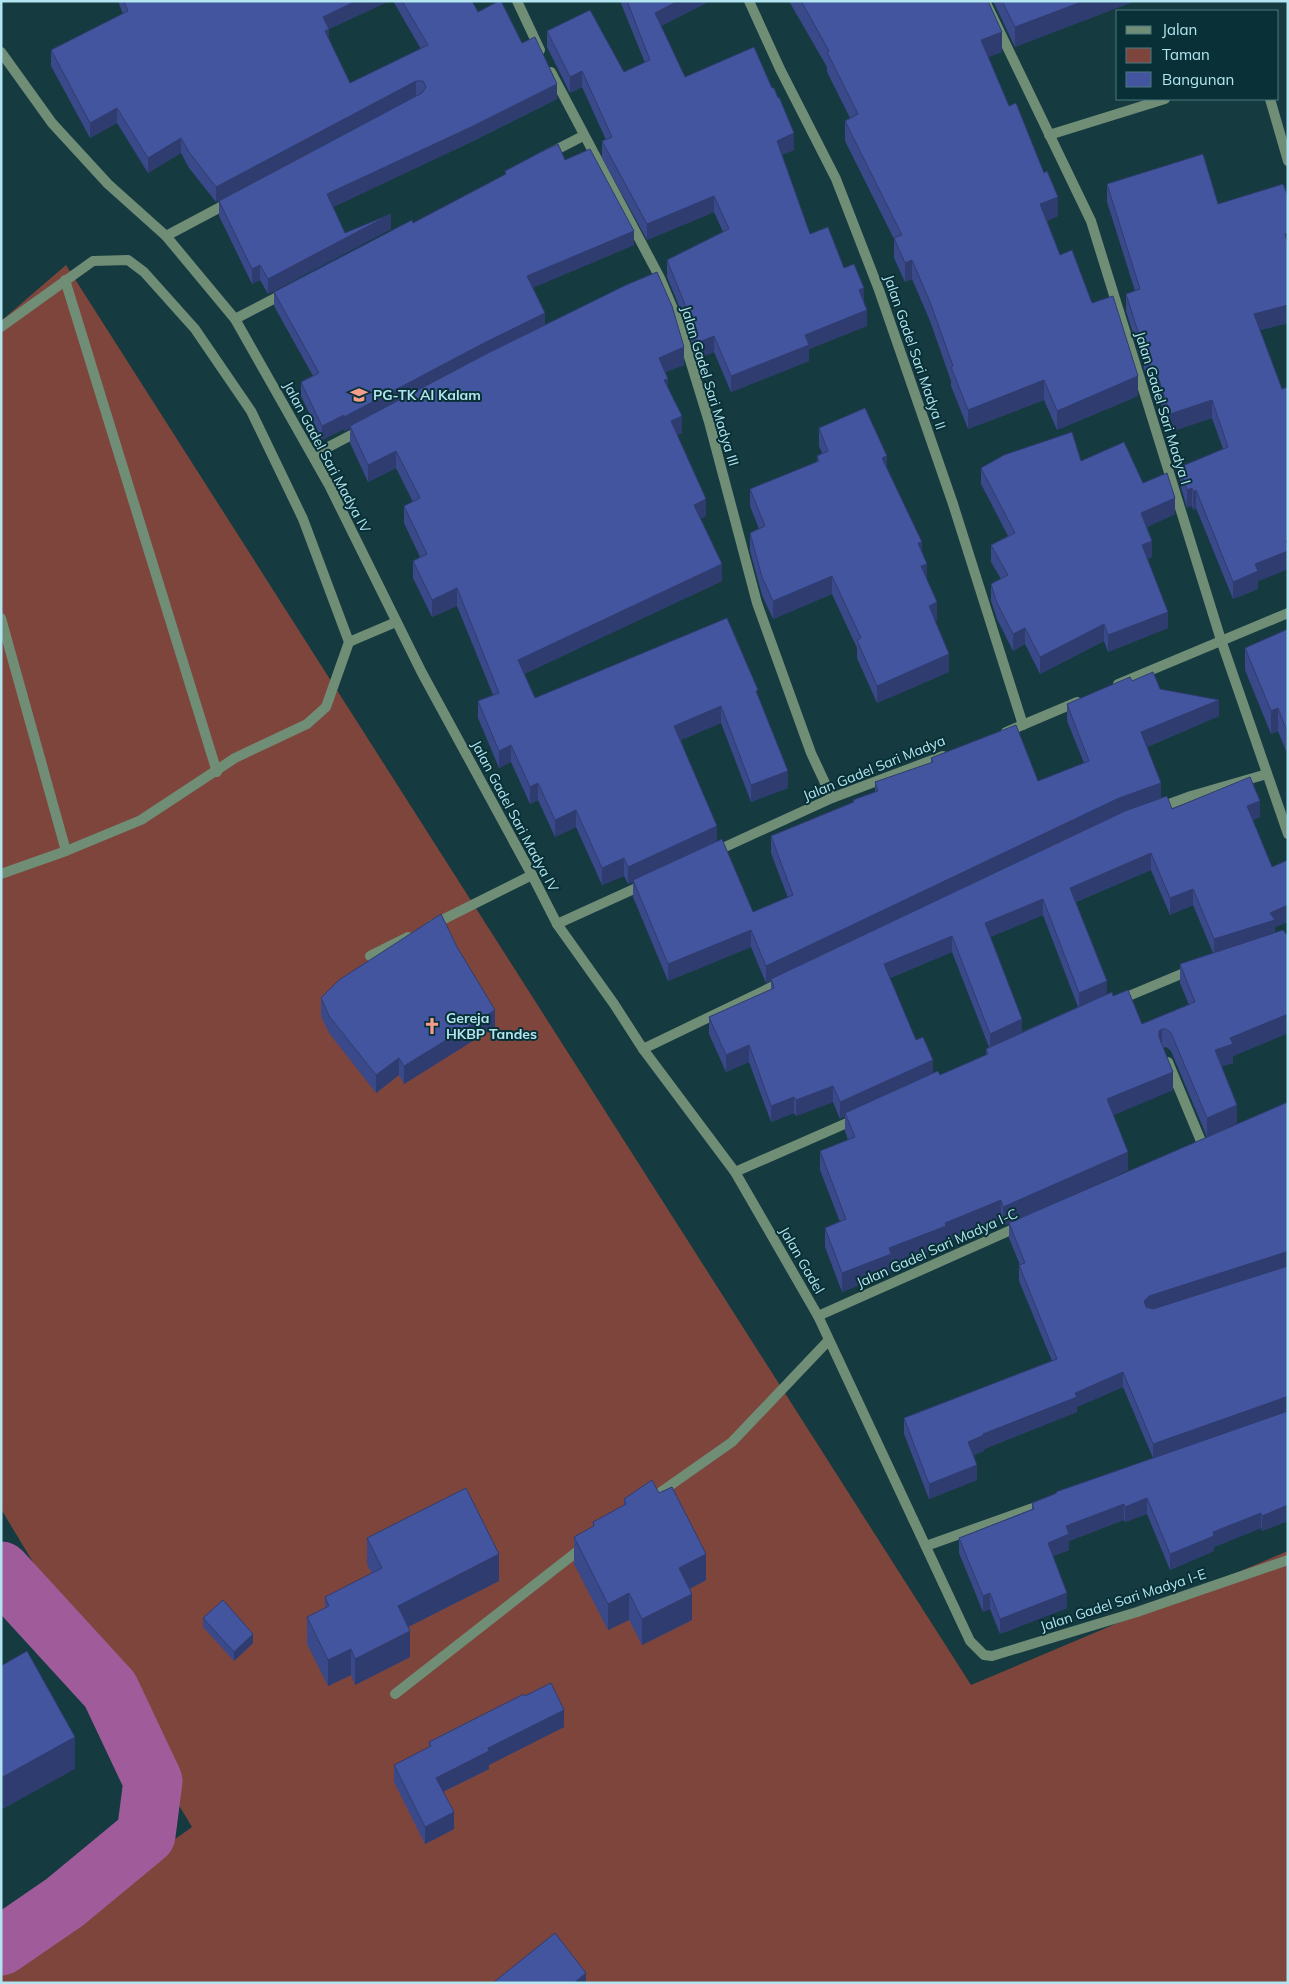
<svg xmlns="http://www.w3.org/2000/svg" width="1289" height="1984" font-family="Mulish,sans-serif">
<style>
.green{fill:#7d453b}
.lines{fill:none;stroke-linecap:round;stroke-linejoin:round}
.river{stroke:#a05c9a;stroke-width:59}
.lane{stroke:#708d76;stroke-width:10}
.street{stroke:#708d76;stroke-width:10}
.wall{fill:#3a4989;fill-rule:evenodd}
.shaded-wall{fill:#2f3c6f}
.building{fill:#43559f;stroke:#2f3c6f}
.labels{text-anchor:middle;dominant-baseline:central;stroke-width:4;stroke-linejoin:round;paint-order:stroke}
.street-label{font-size:14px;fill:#b2e5ef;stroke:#093036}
.poi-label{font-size:14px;font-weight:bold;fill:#b2e5ef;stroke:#093036;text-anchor:start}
</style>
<rect width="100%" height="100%" fill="#153a40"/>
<polygon class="green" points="66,265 971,1685 1288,1551 1288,1983 1,1983 1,1963 192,1827 1,1509 1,321"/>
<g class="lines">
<polyline class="river" points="1,1571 110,1690 153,1781 146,1835 65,1902 1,1946"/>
<g class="lane">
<polyline points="65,280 217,772"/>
<polyline points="1,327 93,261 128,260 144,272 195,329 251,411 303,519 349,642 326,707 307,724 235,758 141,820 66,851 1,874"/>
<polyline points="1,618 66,851"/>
<polyline points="349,642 396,622"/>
<polyline points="432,925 532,875"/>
<polyline points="370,956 408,937"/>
</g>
<g class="street">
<polyline points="517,1 540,50"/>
<polyline points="749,1 780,69 836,179 879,290 953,504 1023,725"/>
<polyline points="985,1 1091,221 1221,640 1288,834"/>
<polyline points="1,52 52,123 108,184 166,236 235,319 329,485 422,673 532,875 557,924 614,1004 643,1049 735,1172 818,1316 970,1641 984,1655 992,1656 1137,1612 1288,1560"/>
<polyline points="551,72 660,278 678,321 709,422 757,603 811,753 832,798"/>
<polyline points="1270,99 1288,161"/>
<polyline points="1049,135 1165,99"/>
<polyline points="548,154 583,136"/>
<polyline points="166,236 230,202"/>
<polyline points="235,319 285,293"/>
<polyline points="313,455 361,430"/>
<polyline points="1118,684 1288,613"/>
<polyline points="1006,732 1077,702"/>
<polyline points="1158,808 1191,796 1267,774"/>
<polyline points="714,852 832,798 943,756"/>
<polyline points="557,924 645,884"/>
<polyline points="1119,1000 1191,970"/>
<polyline points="643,1049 782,982"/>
<polyline points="1168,1062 1203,1146"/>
<polyline points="735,1172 856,1119"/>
<polyline points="818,1316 1020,1226"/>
<polyline points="648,1501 732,1442 828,1341"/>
<polyline points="926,1546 1044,1504"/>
<polyline points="395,1694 583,1547"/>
</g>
</g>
<g class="wall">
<polygon points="118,1 389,1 329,29 329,39 350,83 421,49 393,1 472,1 478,12 522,43 557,99 471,142 333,207 345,233 391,229 268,294 260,280 252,284 219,216 219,201 416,96 216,202 189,168 181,153 148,173 117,123 90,138 51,66 51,50 123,14"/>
<polygon points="620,1 710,1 661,26 685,77 794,150 782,155 810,234 844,268 864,304 867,326 809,349 809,361 731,392 714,352 697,359 684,318 667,277 667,260 723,232 714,212 647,240 602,158 602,141 606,140 582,87 570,93 547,47 547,31 624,72 645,63"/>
<polygon points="790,1 988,1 1002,52 988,57 1009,106 1058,216 1047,221 1060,255 1092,303 1138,396 1057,430 1044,400 968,429 951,386 951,381 930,321 912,279 905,282 894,258 894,239 845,141 845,121 850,118 827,72 827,67 790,3"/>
<polygon points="993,1 1135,1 1015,47"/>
<path d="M565 160 634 245 532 288 545 325 684 365 665 372 668 388 682 433 677 435 706 516 700 519 722 581 524 674 535 698 758 695 788 788 751 802 721 723 681 740 717 842 753 912 788 898 771 853V836L853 802V800L875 792V782L931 763V758L1038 781 1084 763 1067 721V704L1132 681 1160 689 1219 716 1147 747 1161 798 1172 809 1260 817 1253 820 1272 867 1288 860V922L1275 927V933L1288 936V1033L1233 1056V1063L1222 1066 1237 1123 1207 1137 1171 1051 1166 1047 1163 1048 1173 1090 1113 1115 1128 1170 1037 1211 1288 1102V1521L1262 1531 1261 1528 1214 1547V1551L1170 1570 1147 1514 1125 1522 1124 1520 1069 1541V1550L1053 1556 1067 1608 1000 1634 990 1609 983 1612 959 1553V1538L1032 1509V1503L1056 1494V1492L1153 1458 1123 1387 1077 1407V1412L984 1449V1451L974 1455 977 1480 929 1499 904 1434V1418L1052 1361 1019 1281V1265H1020L1009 1238V1223L1003 1226 1001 1219 946 1242V1245L891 1266V1272L842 1292 825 1247V1228L840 1222 820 1170V1151L848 1140 845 1131V1116L840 1119 833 1102 796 1116 794 1113 771 1122 749 1062 726 1072 709 1034V1017L771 990V981L766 983 751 947 668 981 633 897V882L628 884 624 876 602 885 576 827 555 837 538 800 530 804 511 762 499 768 478 718V701L493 695 457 606 432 617 413 578V561L420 557 404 523V506L413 502 396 468 368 482 350 443V428L344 431V429L322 440 301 396V382L313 376 274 306V292L413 223 505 175V171ZM1151 870 1170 915 1193 905 1213 953 1180 964V983L1189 1005 1142 1024 1113 996 1107 994 1076 902ZM1043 915 1078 1007 1022 1032 990 937ZM952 952 989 1047 986 1049V1055L940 1075 933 1073 916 1040 890 978Z"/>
<polygon points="1107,184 1218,204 1288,323 1260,330 1282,389 1288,387 1288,569 1258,581 1258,589 1233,599 1196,508 1193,510 1192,506 1187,508 1180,484 1180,467 1223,449 1212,418 1170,432 1156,388 1151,390 1126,311 1126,294 1135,291 1107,202"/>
<polygon points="819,428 887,468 922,553 927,580 937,620 935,621 949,672 877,703 857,658 857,648 832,594 773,619 762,595 750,551 750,533 759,529 750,506 750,489 817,462 817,456 822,453 819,446"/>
<polygon points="1081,461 1143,483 1175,514 1147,527 1152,557 1147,559 1168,628 1108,652 1104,641 1040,674 1025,644 1013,651 997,619 991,601 991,584 1001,579 991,562 991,545 1008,536 981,484 981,468"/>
<polygon points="1288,629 1288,750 1286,751 1278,731 1271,734 1245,670 1245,648"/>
<polygon points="321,998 495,1027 404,1084 399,1075 376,1093 329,1033 321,1016"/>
<polygon points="624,1499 706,1580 690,1589 692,1620 642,1645 629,1620 608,1630 574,1564 574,1537 593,1527 593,1522 624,1506"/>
<polygon points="367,1538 499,1581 408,1627 410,1657 355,1685 351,1675 328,1686 307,1644 307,1617 325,1608 325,1597 372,1574 367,1564"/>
<polygon points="203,1618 253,1643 234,1661 203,1627"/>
<polygon points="525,1696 564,1727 489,1765 489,1769 443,1792 454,1829 425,1844 394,1782 394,1765 429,1748 429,1742"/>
</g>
<g class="shaded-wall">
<polygon points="356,1 389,1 329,29 329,44 325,46 323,17"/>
<polygon points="678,1 710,1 655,29 655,13"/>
<polygon points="1084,1 1135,1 1015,47 1015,27"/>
<polygon points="1002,32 1002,52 981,60 981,40"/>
<polygon points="582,71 582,87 570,93 570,77"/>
<polygon points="416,81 416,96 216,202 216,187"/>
<polygon points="557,84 557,99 471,142 327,210 327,194"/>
<polygon points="117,108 117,123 90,138 90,123"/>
<polygon points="794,133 794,150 777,157 777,141"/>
<polygon points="181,138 181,153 148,173 148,158"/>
<polygon points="714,196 714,212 647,240 647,224"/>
<polygon points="1058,197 1058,216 1040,224 1040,204"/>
<polygon points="391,214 391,229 268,294 268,279"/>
<polygon points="634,231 634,245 527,290 527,276"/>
<polygon points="1288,233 1288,251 1285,234"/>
<polygon points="912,260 912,279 905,282 905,263"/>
<polygon points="260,265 260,280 252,284 252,269"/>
<polygon points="864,288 864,304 859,290"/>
<polygon points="1288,305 1288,323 1254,332 1254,314"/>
<polygon points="867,310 867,326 809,349 809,361 731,392 731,376 805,335"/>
<polygon points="545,313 545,327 482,358 344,431 344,417 482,344"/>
<polygon points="714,336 714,352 697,359 697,343"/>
<polygon points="684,347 684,365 659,375 659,358"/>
<polygon points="1156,370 1156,388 1151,390 1151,372"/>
<polygon points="1138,376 1138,396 1057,430 1057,411"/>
<polygon points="668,379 668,396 664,380"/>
<polygon points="1044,380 1044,400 968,429 968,410"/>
<polygon points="1212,400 1212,418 1170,432 1170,414"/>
<polygon points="344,415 344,429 322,440 322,426"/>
<polygon points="682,416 682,433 671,438 671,421"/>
<polygon points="396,451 396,468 368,482 368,465"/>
<polygon points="887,456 887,474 882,458"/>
<polygon points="1192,488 1192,506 1187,508 1187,490"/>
<polygon points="1196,490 1196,508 1193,510 1193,492"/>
<polygon points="1175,498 1175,514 1141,530 1141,513"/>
<polygon points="706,499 706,516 694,522 694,505"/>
<polygon points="1288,540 1288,569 1258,581 1258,589 1233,599 1233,582"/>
<polygon points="1152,541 1152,557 1142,562 1142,545"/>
<polygon points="922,542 922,559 918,543"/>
<polygon points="722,564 722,581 518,677 518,660"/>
<polygon points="927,564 927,582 921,566"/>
<polygon points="832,576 832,594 773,619 773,601"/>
<polygon points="457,588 457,606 432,617 432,600"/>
<polygon points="937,602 937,620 929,624 929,606"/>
<polygon points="1168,612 1168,628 1108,652 1108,635"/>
<polygon points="1104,624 1104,641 1040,674 1040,657"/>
<polygon points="1025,628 1025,644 1013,651 1013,634"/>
<polygon points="949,654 949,672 877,703 877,686"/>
<polygon points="1219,700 1219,716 1141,749 1141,732"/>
<polygon points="721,706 721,723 674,743 674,726"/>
<polygon points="1278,708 1278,731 1271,734 1271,711"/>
<polygon points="1288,728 1288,750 1286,751 1286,729"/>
<polygon points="511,745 511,762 499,768 499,751"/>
<polygon points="788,771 788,788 751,802 751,785"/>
<polygon points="538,783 538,800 530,804 530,787"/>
<polygon points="1161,783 1161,799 1119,815 766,983 766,966 1119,798"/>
<polygon points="1260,801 1260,817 1247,822 1247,806"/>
<polygon points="576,810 576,827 555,837 555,820"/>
<polygon points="717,826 717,843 628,884 628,867"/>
<polygon points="1151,853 1151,870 1070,904 1070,888"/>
<polygon points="624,858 624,876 602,885 602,868"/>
<polygon points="1193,889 1193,905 1170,915 1170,898"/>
<polygon points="1043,899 1043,915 985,939 985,923"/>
<polygon points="1288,905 1288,922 1275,927 1275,937 1214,956 1214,939 1270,913"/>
<polygon points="751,930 751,947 668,981 668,964"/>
<polygon points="952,936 952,952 884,980 884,964"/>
<polygon points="1107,981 1107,998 1079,1009 1079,993"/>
<polygon points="495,1010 495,1027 404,1084 404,1066"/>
<polygon points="1288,1014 1288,1033 1233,1056 1233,1063 1215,1069 1215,1050 1230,1038"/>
<polygon points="1022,1019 1022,1036 990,1050 990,1034"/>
<polygon points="1162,1029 1162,1048 1159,1037 1159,1031"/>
<polygon points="749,1045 749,1062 726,1072 726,1055"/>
<polygon points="399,1058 399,1075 376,1093 376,1075"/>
<polygon points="933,1060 933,1077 845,1113 845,1116 840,1119 840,1102"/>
<polygon points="1173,1072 1173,1090 1107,1118 1107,1099"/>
<polygon points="833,1086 833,1102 796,1116 796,1100"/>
<polygon points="794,1097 794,1113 771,1122 771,1106"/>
<polygon points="1237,1105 1237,1123 1207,1137 1207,1118"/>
<polygon points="1128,1152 1128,1170 1003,1226 1003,1207"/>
<polygon points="1001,1200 1001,1219 946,1242 946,1245 891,1266 891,1272 842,1292 842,1273 889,1248 945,1223"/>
<polygon points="1286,1252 1286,1267 1144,1316 1144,1301 1149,1296"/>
<polygon points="1123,1372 1123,1387 1077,1407 1077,1412 984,1449 984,1451 968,1457 968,1442 983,1434"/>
<polygon points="1286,1397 1286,1413 1153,1459 1153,1444"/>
<polygon points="977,1465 977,1480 929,1499 929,1484"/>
<polygon points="1147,1498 1147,1514 1125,1522 1125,1507"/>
<polygon points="1124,1504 1124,1520 1069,1541 1069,1550 1048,1558 1048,1543 1066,1526"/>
<polygon points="1288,1505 1288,1521 1262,1531 1262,1516"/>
<polygon points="1261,1513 1261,1528 1214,1547 1214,1551 1170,1570 1170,1554 1213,1532"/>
<polygon points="499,1554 499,1581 398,1632 398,1606"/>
<polygon points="706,1554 706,1580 679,1594 679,1568"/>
<polygon points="629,1593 629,1620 608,1630 608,1604"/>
<polygon points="990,1593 990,1609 983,1612 983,1596"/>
<polygon points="1067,1593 1067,1608 1000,1634 1000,1619"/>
<polygon points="692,1594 692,1620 642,1645 642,1619"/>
<polygon points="410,1631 410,1657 355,1685 355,1659"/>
<polygon points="253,1634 253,1643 234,1661 234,1652"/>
<polygon points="351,1649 351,1675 328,1686 328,1660"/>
<polygon points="564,1710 564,1727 489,1765 489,1769 436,1795 436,1778 488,1748"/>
<polygon points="75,1737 75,1769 1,1810 1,1778"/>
<polygon points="454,1812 454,1829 425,1844 425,1827"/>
<polygon points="586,1973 586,1983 574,1983"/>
</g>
<g class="building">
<polygon points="124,1 356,1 323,17 329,29 325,31 350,83 428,45 402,1 472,1 478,12 499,1 501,1 522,43 535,37 557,84 471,127 327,194 345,233 391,214 268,279 260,265 252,269 219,201 422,93 426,87 423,81 416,81 216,187 189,152 181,138 148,158 117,108 90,123 51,50 128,11"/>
<polygon points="627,1 678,1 655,13 685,77 754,47 772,88 774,88 778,98 779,97 794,133 777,141 810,234 828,227 844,268 854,264 864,288 859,290 867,310 805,335 809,345 731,376 714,336 697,343 684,302 667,260 729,229 714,196 647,224 602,141 612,137 582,71 570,77 547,31 590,10 624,72 650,60"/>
<polygon points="801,1 988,1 1002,32 981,40 1009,106 1016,103 1044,173 1047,171 1058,197 1040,204 1060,255 1072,250 1092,303 1113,296 1138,376 1057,411 1044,380 968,410 951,367 953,366 930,302 912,260 905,263 894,238 902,235 845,121 858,114 827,52 829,51"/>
<polygon points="1002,1 1084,1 1015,27"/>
<polygon points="558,144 565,160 590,149 634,231 527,276 545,313 482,344 344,417 344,415 322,426 301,382 319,373 274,292 412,220 413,223 506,174 505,171 541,152"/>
<polygon points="1203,154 1218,204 1283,184 1288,196 1288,233 1285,234 1288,244 1288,305 1254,314 1282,389 1288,387 1288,540 1286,541 1288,544 1288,551 1255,564 1258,571 1233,582 1196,490 1193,492 1192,488 1187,490 1180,467 1228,447 1212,400 1170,414 1156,370 1151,372 1126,294 1140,289 1107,184"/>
<polygon points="657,272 672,306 684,347 659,358 668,379 664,380 682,416 671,421 706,499 694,505 722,564 518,660 535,698 727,618 758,690 756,691 788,771 751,785 721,706 674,726 717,826 628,867 624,858 602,868 576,810 555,820 538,783 530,787 511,745 499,751 478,701 499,693 457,588 432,600 413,561 427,554 404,506 420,498 396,451 368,465 350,426 488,353 626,285"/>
<polygon points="865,408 887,456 882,458 922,542 918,543 927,564 921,566 937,602 929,606 949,654 877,686 857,640 861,638 832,576 773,601 762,577 750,533 765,526 750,489 819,461 817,456 828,451 819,428"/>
<polygon points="1072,432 1081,461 1124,442 1143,483 1167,473 1175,498 1141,513 1152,541 1142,545 1168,612 1108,635 1104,624 1040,657 1025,628 1013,634 997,603 991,584 1008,575 991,545 1015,533 981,468 1004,455"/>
<polygon points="1288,629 1288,728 1286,729 1278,708 1271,711 1245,648"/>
<polygon points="1153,672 1160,689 1219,700 1141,732 1161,783 1119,798 766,966 751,930 668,964 633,880 722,839 753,912 793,895 771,836 854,802 853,800 878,791 875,782 933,762 931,758 1016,725 1038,781 1089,761 1067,704 1130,677 1132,681"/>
<polygon points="1250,777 1260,801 1247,806 1272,867 1288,860 1288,905 1270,913 1275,920 1214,939 1193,889 1170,898 1151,853 1070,888 1107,981 1079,993 1043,899 985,923 1022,1019 990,1034 952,936 884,964 916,1040 923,1037 933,1060 840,1102 833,1086 796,1100 794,1097 771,1106 749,1045 726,1055 709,1017 774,988 771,979 1125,811 1167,796 1172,809"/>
<polygon points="441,914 457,947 495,1010 404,1066 399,1058 376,1075 329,1016 321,998 339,980"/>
<polygon points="1283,930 1288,936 1288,1014 1230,1038 1233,1044 1215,1050 1237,1105 1207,1118 1171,1033 1166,1029 1162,1029 1159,1031 1159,1037 1173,1072 1107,1099 1128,1152 1003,1207 1001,1200 945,1223 946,1226 889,1248 891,1254 842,1273 825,1228 846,1219 820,1151 855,1137 845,1113 938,1071 940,1075 988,1054 986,1049 1112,992 1113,996 1128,990 1142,1024 1195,1002 1180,964"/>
<polygon points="1288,1102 1288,1252 1286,1252 1149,1296 1144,1301 1146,1307 1153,1309 1288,1266 1288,1397 1286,1397 1153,1444 1123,1372 1075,1393 1077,1397 983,1434 984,1435 968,1442 977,1465 929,1484 904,1418 1057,1359 1019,1265 1025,1263 1009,1223"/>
<polygon points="1288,1411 1288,1505 1262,1516 1261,1513 1213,1532 1214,1536 1170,1554 1147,1498 1125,1507 1124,1504 1066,1526 1069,1534 1048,1543 1067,1593 1000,1619 990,1593 983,1596 959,1538 1034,1509 1032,1503 1057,1493 1056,1492"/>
<polygon points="652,1480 659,1493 672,1487 706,1554 679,1568 692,1594 642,1619 629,1593 608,1604 574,1537 594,1526 593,1522 595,1521 626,1504 624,1499"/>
<polygon points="466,1488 499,1554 398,1606 410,1631 355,1659 351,1649 328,1660 307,1617 329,1606 325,1597 382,1568 367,1538"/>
<polygon points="223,1600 253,1634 234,1652 203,1618"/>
<polygon points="27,1651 75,1737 1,1778 1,1666"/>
<polygon points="551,1683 564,1710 488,1748 489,1751 436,1778 454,1812 425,1827 394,1765 431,1746 429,1742 524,1694 525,1696"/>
<polygon points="555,1933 586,1973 574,1983 495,1983 494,1982"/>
</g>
<defs>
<g id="school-bare" transform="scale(1.35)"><path d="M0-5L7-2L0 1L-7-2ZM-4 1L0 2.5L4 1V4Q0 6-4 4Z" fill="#f59d8d" stroke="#093036" stroke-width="2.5" paint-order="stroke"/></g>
<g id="church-bare" transform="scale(1.35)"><path d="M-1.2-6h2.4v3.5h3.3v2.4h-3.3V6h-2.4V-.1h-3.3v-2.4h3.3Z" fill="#f59d8d" stroke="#093036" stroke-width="2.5" paint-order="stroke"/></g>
</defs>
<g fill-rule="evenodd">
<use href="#school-bare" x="359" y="395"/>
<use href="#church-bare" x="432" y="1026"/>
</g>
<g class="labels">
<g class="street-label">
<text transform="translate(915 352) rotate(71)">Jalan Gadel Sari Madya II</text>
<text transform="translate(710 386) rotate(73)">Jalan Gadel Sari Madya III</text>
<text transform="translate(1163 408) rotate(73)">Jalan Gadel Sari Madya I</text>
<text transform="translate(327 457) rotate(62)">Jalan Gadel Sari Madya IV</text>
<text transform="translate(874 768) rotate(-22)">Jalan Gadel Sari Madya</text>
<text transform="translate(515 816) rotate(62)">Jalan Gadel Sari Madya IV</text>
<text transform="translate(937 1248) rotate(-24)">Jalan Gadel Sari Madya I-C</text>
<text transform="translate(802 1260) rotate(60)">Jalan Gadel</text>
<text transform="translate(1123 1600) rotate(-18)">Jalan Gadel Sari Madya I-E</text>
</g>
<g class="poi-label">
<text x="373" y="395">PG-TK Al Kalam</text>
<text x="446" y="1018">Gereja<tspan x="446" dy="16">HKBP Tandes</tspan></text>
</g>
</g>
<rect width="1289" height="1984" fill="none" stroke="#b2e5ef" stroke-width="5"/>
<rect x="1116" y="10" width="162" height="90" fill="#093036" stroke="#4d7880"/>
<rect x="1126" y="26" width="25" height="8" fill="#708d76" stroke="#4d7880"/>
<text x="1162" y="35" font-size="15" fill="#b2e5ef">Jalan</text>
<rect x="1126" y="48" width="25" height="15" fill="#7d453b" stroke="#4d7880"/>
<text x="1162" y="60" font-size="15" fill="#b2e5ef">Taman</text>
<rect x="1126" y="72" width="25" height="15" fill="#43559f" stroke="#4d7880"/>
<text x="1162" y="85" font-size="15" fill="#b2e5ef">Bangunan</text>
</svg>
